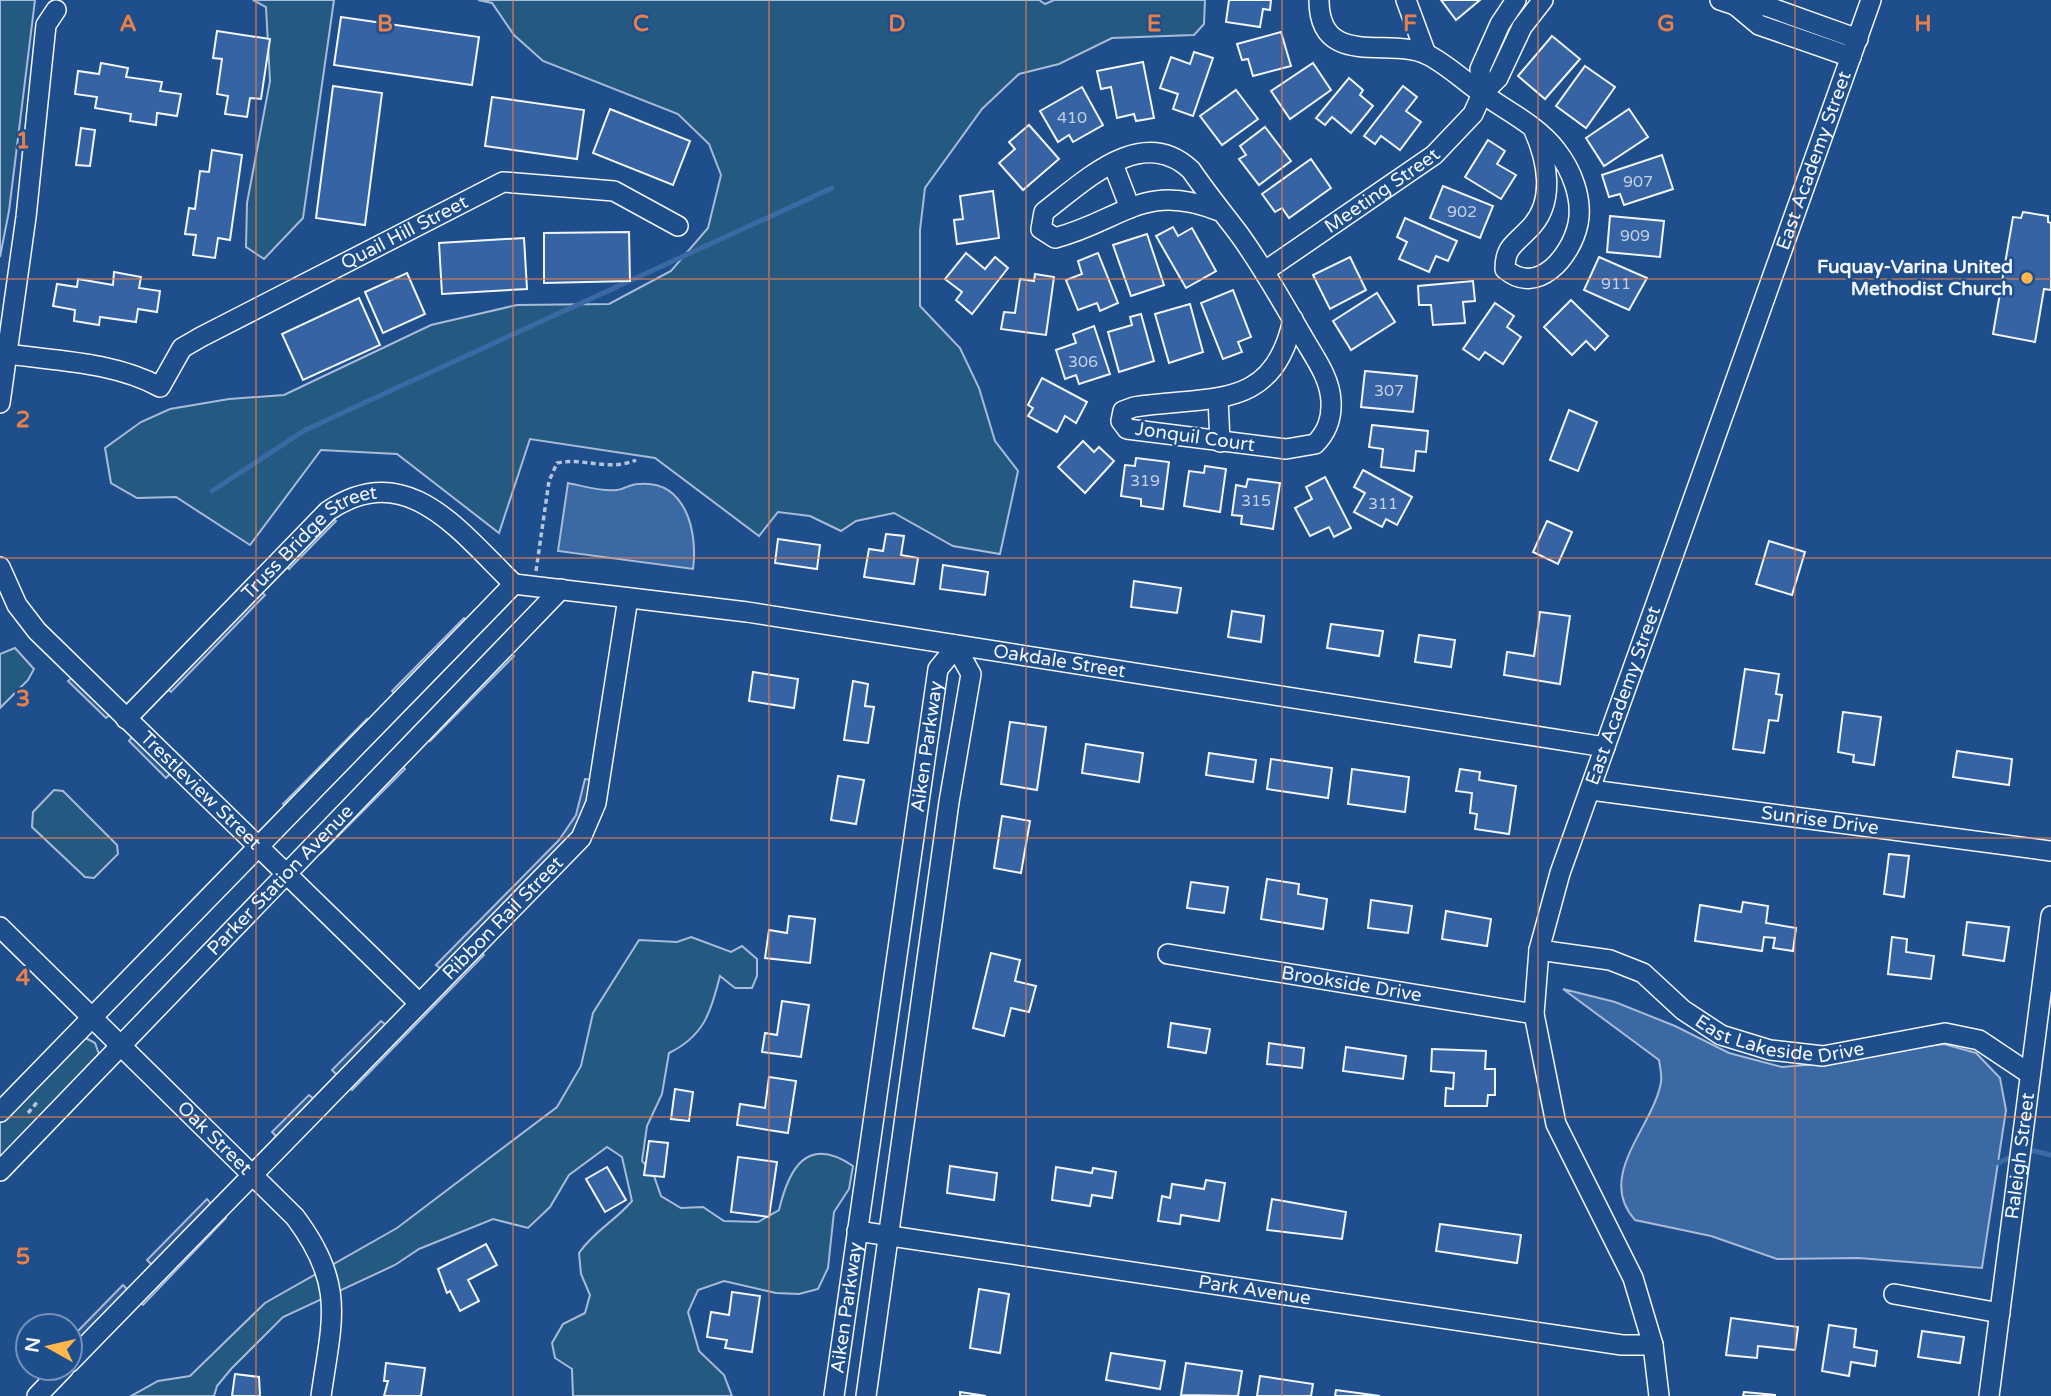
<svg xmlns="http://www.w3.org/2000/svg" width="2051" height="1396" font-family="'Varela Round',sans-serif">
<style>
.green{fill:#245a82;stroke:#a8bbd7;stroke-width:2}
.parking{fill:#305b95;stroke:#a8bbd7;stroke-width:2}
.water{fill:#3b69a3;stroke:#a8bbd7;stroke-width:2}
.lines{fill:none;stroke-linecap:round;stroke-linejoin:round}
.stream{stroke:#3b69a3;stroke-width:5}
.building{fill:#3563a3;stroke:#f2f6ff;stroke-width:2}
.minor-casing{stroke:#f2f6ff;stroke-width:22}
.path{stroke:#b3c4dc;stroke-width:3.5;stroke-dasharray:5 3.5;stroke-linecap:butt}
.minor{stroke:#1f4e8c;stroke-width:19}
.grid{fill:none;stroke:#ea8049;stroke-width:2;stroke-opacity:0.55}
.poi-dot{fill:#ffb74d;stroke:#1f4e8c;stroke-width:2.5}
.labels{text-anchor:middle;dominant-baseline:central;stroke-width:5;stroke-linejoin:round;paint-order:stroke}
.number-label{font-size:16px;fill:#c3d1e8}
.street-label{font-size:19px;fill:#f2f6ff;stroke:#1f4e8c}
.poi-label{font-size:19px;font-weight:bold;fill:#f2f6ff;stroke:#1f4e8c;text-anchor:end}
.grid-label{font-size:23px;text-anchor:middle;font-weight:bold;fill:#ea8049;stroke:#1f4e8c;stroke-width:5;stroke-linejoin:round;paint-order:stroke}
</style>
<rect width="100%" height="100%" fill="#1f4e8c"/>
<g class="green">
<polygon points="0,0 35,0 9,211 0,257"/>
<polygon points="253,0 334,0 303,218 264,259 246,247 247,203 270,81 266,7"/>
<polygon points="478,0 1039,0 1045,4 1054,0 1205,0 1204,24 1194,35 1112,38 1059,64 1019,74 982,109 925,188 920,230 920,306 960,348 979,388 995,441 1018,471 1000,554 953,546 894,513 856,521 841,531 810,516 778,512 759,536 655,458 530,439 499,533 397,454 321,450 250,545 176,497 137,498 111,483 105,448 141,422 170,409 229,399 284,395 431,325 517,305 609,304 671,271 708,228 721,175 709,144 678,114 543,61 514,35 492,3"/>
<polygon points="15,648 34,669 28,680 0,708 0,654"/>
<polygon points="54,790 63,791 117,845 118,854 94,878 85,877 32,827 33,812"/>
<path d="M691 937 731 952 742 946 757 959V976L752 988H735L720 976C711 1012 704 1036 669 1053L662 1094 647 1126 642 1161 653 1173 661 1196 681 1208 703 1207 724 1221 758 1222 779 1210C789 1168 807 1135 853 1166L849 1189 834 1212 828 1268 818 1289 799 1294 776 1293 724 1281 698 1290 688 1312 699 1351 724 1375 732 1396H573L572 1369 555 1358 552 1343 563 1324 585 1313 590 1295 581 1274 579 1253C595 1230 614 1222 632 1201L622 1157 607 1147 569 1175 550 1207 528 1228 493 1219 419 1249 395 1265 283 1317 231 1369 217 1386 214 1396H131L158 1381 190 1376 265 1303 397 1228 557 1107 581 1066 593 1013 639 940 677 942Z"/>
<polygon points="84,1037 95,1043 99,1054 0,1158 0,1121"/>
</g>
<g class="parking">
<polygon points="331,517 336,521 289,569 285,565"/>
<polygon points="260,591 265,595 171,692 166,688"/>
<polygon points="464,618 469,622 397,696 392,691"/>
<polygon points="509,651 514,656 430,741 425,736"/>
<polygon points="73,677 111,714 106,718 68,681"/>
<polygon points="367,719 372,724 288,808 283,804"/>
<polygon points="133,736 171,773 166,778 129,741"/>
<polygon points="400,764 405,769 321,853 317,849"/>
<polygon points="585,779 592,780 588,799 578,825 570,837 441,969 436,965 559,840 576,815"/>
<polygon points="480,951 484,955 352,1090 348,1086"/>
<polygon points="381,1021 386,1025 337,1075 332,1070"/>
<polygon points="309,1095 314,1099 277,1137 272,1132"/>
<polygon points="207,1199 211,1204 152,1265 147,1260"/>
<polygon points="222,1213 226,1218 143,1305 138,1301"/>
<polygon points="123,1285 128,1290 79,1340 74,1335"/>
</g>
<g class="water">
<path d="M568 483C583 486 602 492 617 490 624 489 631 484 638 484 686 479 698 532 693 569L558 551Z"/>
<path d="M1563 989 1615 1002 1675 1026 1729 1053 1782 1067 1843 1062 1893 1050 1944 1044 1976 1053 2000 1078 2006 1110 1982 1268 1859 1258 1777 1259 1711 1236 1635 1220C1595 1176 1654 1126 1661 1082 1662 1075 1660 1067 1659 1060Z"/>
</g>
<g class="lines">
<g class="stream">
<polyline points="212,491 305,430 832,188"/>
<polyline points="2026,1149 2051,1155"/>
<polyline points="1995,1161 1999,1163 2014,1155"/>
</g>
</g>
<g class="building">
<polygon points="1229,0 1271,0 1270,10 1263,9 1260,27 1226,22"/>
<polygon points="1441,0 1480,0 1456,20"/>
<polygon points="341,17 479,37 472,85 334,65"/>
<polygon points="217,31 270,39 261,99 250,98 247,117 225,114 228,96 217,94 222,59 213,58"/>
<polygon points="1281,32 1291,66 1253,76 1248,59 1242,60 1237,44"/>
<polygon points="1552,36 1580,59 1545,99 1518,76"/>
<polygon points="1194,52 1213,58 1193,116 1173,109 1178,94 1160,88 1171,57 1190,64"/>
<polygon points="1143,62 1154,118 1136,121 1134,114 1117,118 1111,87 1101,89 1097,71"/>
<polygon points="101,63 128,68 126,77 162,82 160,91 181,94 177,116 157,113 156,125 130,121 131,114 95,108 97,97 75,94 78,71 99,74"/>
<polygon points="1313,63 1331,90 1290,119 1271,91"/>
<polygon points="1585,66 1615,87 1586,128 1556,106"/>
<polygon points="1349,78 1363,90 1360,95 1373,106 1351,133 1332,117 1325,125 1316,118"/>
<polygon points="333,86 382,93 365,225 316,218"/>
<polygon points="1403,86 1417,97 1406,111 1421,122 1400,150 1381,136 1375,144 1364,136"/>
<polygon points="1082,87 1103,125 1073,142 1069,135 1058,142 1040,111"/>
<polygon points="1236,90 1258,119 1222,145 1200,116"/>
<polygon points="492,97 584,110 577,159 485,146"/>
<polygon points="610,109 690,141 673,185 593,153"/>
<polygon points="1629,109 1648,137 1604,166 1586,138"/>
<polygon points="1029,125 1059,159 1023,190 999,163 1015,149 1009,142"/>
<polygon points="1265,127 1291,161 1259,185 1239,159 1246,155 1240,146"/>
<polygon points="81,128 95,130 90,166 76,165"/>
<polygon points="1488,140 1505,151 1497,164 1516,175 1501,199 1465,177"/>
<polygon points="212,150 242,155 230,240 218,238 215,258 193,255 196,235 185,234 189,208 195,209 200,171 209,172"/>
<polygon points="1662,155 1673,189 1624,205 1620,194 1609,197 1602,175"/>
<polygon points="1311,159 1331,188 1289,218 1282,208 1275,212 1262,194"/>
<polygon points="1443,186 1493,206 1480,238 1430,218"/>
<polygon points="993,191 999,238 957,244 954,220 963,219 960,196"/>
<polygon points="2023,212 2048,216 2048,222 2051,223 2051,290 2044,289 2035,342 1993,334 2013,217 2021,218"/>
<polygon points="1610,216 1664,221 1660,257 1607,252"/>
<polygon points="1405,218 1457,241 1448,261 1436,256 1429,272 1399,259 1407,242 1397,237"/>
<polygon points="1173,227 1178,236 1192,228 1216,271 1186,288 1156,236"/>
<polygon points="629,232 630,281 544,283 544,233"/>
<polygon points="1147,234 1164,285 1131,296 1113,245"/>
<polygon points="524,238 527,289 442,294 439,243"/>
<polygon points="966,253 985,269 995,257 1008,268 972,314 956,300 962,292 945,279"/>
<polygon points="1098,253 1118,303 1100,311 1097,303 1078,310 1066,280 1082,274 1078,261"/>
<polygon points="1350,257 1366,290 1330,309 1313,275"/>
<polygon points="1599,257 1647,278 1629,310 1584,290"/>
<polygon points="114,272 141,277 139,288 160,291 157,312 138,309 136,322 100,317 99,325 74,321 75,310 53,306 57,284 77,287 78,279 113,285"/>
<polygon points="407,273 425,314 383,333 365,292"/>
<polygon points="1035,274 1054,277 1046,335 1001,329 1004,312 1015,313 1020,279 1034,281"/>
<polygon points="1473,281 1475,301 1463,302 1465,323 1433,325 1431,305 1419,305 1418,286"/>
<polygon points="1233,290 1251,337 1238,342 1242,352 1223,359 1201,303"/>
<polygon points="1377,293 1395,322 1351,350 1333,321"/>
<polygon points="359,298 380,345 303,380 282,334"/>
<polygon points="1571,300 1608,336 1595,350 1586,341 1572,355 1544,327"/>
<polygon points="1495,303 1514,316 1507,327 1521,337 1503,364 1485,352 1479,360 1463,349"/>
<polygon points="1190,304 1203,352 1169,363 1155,314"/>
<polygon points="1141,314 1154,361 1119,372 1108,332 1132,325 1130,317"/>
<polygon points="1094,326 1110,374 1079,384 1076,375 1065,379 1056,350 1076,343 1073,334"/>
<polygon points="1365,371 1417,376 1413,412 1361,407"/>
<polygon points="1042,378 1087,402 1076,423 1065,416 1057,432 1028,416 1033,408 1028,405"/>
<polygon points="1569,410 1597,422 1578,471 1550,460"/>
<polygon points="1372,425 1428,431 1426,452 1416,451 1414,471 1381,467 1383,449 1369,447"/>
<polygon points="1083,441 1094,452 1099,447 1114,461 1085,493 1058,467"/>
<polygon points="1136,458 1169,462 1163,509 1141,506 1141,499 1121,496 1125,465 1135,466"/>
<polygon points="1205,466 1226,469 1220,512 1184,506 1189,471 1204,473"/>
<polygon points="1363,470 1412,497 1397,525 1386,519 1382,527 1354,512 1365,493 1354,487"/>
<polygon points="1325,477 1351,528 1334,537 1329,527 1310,536 1295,508 1312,499 1306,487"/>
<polygon points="1248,479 1280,483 1273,529 1241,524 1242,516 1232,515 1236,485 1246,487"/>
<polygon points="1547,521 1572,532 1558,564 1533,552"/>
<polygon points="886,534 904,536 901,555 918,558 914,584 864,577 869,549 883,551"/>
<polygon points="778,539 820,545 817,569 775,563"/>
<polygon points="1769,541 1805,552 1792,595 1756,584"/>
<polygon points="943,565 988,572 985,595 940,589"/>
<polygon points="1134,581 1181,588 1177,613 1131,607"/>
<polygon points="1232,611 1264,616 1261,642 1228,637"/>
<polygon points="1540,612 1570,616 1560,684 1504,675 1507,652 1534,656"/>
<polygon points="1331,624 1383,631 1379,656 1327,648"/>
<polygon points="1419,635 1455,640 1451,667 1415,662"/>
<polygon points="1745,669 1779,674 1776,694 1782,695 1778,721 1769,720 1764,753 1733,749"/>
<polygon points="753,672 798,679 794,708 749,701"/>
<polygon points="853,681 868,684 865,706 874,707 868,743 844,740"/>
<polygon points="1843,712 1881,717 1874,765 1853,762 1854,755 1838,752"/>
<polygon points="1010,722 1046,727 1037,790 1001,784"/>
<polygon points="1086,744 1143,753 1139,782 1082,773"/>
<polygon points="1957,751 2012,759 2009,785 1953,777"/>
<polygon points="1209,753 1256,760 1253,782 1206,775"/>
<polygon points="1271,759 1332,768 1328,798 1267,789"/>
<polygon points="1352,769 1409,777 1405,812 1348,804"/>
<polygon points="1460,769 1480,772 1479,780 1516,786 1509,834 1475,829 1477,814 1470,813 1472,793 1456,791"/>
<polygon points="838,776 864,780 856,824 831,820"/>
<polygon points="1002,816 1030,821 1021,873 994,868"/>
<polygon points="1889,854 1909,856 1904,897 1884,894"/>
<polygon points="1267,879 1299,884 1298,894 1327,899 1323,929 1261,919"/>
<polygon points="1191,882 1228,887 1224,913 1187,908"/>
<polygon points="1371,900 1412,906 1408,933 1368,928"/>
<polygon points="1743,902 1768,906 1766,923 1796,928 1793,951 1773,948 1775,938 1764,937 1762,951 1695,941 1700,905 1741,912"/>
<polygon points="1446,911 1491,919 1487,946 1442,939"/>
<polygon points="789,916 815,919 810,963 765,958 769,930 787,933"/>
<polygon points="1967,922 2009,927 2004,961 1963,955"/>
<polygon points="1892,937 1907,939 1906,952 1934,956 1931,979 1888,974"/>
<polygon points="991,953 1020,960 1015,981 1036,986 1029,1012 1011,1008 1004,1036 973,1028"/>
<polygon points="782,1001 809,1005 801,1057 762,1052 765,1033 777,1035"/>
<polygon points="1171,1023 1210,1029 1206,1053 1168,1047"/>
<polygon points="1269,1043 1304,1048 1302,1068 1267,1064"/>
<polygon points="1346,1047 1406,1056 1403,1079 1343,1071"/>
<polygon points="1432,1049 1486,1051 1485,1069 1495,1069 1495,1095 1488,1095 1487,1106 1445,1106 1446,1088 1453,1089 1454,1073 1431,1071"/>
<polygon points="769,1077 796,1081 788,1133 737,1125 740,1104 765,1108"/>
<polygon points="675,1089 693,1092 689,1121 671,1119"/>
<polygon points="649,1141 668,1143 664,1177 644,1175"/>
<polygon points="738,1157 777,1162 769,1217 731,1212"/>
<polygon points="950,1166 997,1173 994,1200 947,1193"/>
<polygon points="607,1167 626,1200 605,1212 586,1179"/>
<polygon points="1056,1167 1092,1173 1093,1168 1116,1172 1112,1198 1092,1195 1090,1206 1052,1200"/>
<polygon points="1206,1180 1225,1183 1219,1221 1181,1215 1180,1224 1158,1221 1162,1196 1170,1198 1172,1184 1204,1189"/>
<polygon points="1272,1199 1346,1212 1342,1239 1267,1230"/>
<polygon points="1440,1224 1521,1235 1517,1263 1436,1251"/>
<polygon points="486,1244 497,1265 468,1280 479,1301 460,1311 450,1291 447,1293 438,1269"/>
<polygon points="979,1289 1009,1294 1000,1353 970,1348"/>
<polygon points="732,1292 760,1296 752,1352 725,1348 727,1340 707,1337 711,1312 729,1315"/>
<polygon points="1731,1318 1798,1327 1795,1350 1758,1346 1757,1358 1726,1355"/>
<polygon points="1829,1325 1856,1329 1854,1347 1877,1351 1875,1366 1851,1362 1849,1376 1822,1371"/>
<polygon points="1922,1331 1964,1337 1960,1363 1918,1357"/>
<polygon points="1111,1353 1165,1361 1160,1389 1106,1380"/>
<polygon points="386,1363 425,1368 421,1396 384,1396 388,1381 384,1381"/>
<polygon points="1186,1363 1242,1371 1238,1396 1181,1395"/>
<polygon points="235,1374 259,1377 260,1396 232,1396"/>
<polygon points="1260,1376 1313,1384 1311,1396 1257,1396"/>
<polygon points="1336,1390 1380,1396 1335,1396"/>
<polygon points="960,1392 986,1396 960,1396"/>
<polygon points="1744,1392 1775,1395 1775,1396 1743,1396"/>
</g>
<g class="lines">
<g class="minor-casing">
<g id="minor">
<path d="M1319 0C1319 70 1391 36 1428 55 1446 64 1463 80 1480 92 1505 110 1537 125 1556 150 1572 170 1583 199 1578 224 1571 257 1537 297 1505 269 1505 247 1514 245 1528 230 1557 203 1547 159 1533 128"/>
<polyline points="1406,0 1426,54"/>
<polyline points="1720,0 1735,5 1766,6 1858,39"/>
<polyline points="1735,5 1759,25 1851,57"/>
<polyline points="1482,94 1480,69 1500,24 1516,0"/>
<polyline points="1113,164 1130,208"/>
<path d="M1219 211C1143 181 1123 220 1055 238L1041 229 1044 212C1086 180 1142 124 1191 170 1206 192 1223 213 1239 234 1263 267 1283 303 1304 339 1315 358 1330 378 1331 401 1332 419 1327 432 1315 444L1286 449 1127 429 1121 421 1123 411 1134 407C1209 395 1274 413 1293 319"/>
<path id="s1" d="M1265 271 1434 155 1473 114 1482 94 1498 78 1522 27 1543 0"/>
<path id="s2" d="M0 353C53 361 112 361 160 387L182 348 201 337 503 182 614 191 678 226"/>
<polyline points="1218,398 1220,442"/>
<polyline points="0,403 26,217 46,25 56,10"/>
<path id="s3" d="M0 567 17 605 37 631 418 1002"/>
<path id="s4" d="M514 584 747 612 1605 747"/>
<path id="s5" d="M126 719 328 511C407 457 460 532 514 584"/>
<path id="s6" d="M1591 790 2051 851"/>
<path id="s7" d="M0 927 295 1217C346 1285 332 1319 321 1396"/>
<path id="s8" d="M1539 950 1610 960 1643 973 1683 1010 1721 1035 1770 1050 1823 1056 1945 1033 1979 1040 2030 1074"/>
<path id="s9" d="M1168 954 1534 1014"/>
<polyline points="0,1112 514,584"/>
<path id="s10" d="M0 1171 561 589"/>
<path id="s11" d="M857 1231 1622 1345H1653"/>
<polyline points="1894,1294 2000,1313"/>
<path id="s12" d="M70 1362 581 838 596 803 628 598"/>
<polyline points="37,1396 64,1368"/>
<path id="s13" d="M834 1396 938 669 956 647 971 674 949 802 866 1396"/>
<path id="s14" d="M1659 1396 1653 1345 1633 1278 1556 1124 1534 1014 1539 950 1560 873 1871 0"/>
<path id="s15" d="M1989 1396 2051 916"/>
</g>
</g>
<g class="path">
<path d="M536 571 549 481 557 463C584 457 608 472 636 460"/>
<polyline points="28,1113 39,1100"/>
</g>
<use href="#minor" class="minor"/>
</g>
<path class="grid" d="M256 0V1396M513 0V1396M769 0V1396M1026 0V1396M1282 0V1396M1538 0V1396M1795 0V1396M0 279H2051M0 558H2051M0 838H2051M0 1117H2051"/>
<circle class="poi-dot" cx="2027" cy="278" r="7"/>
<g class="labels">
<g class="number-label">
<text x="1072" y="118">410</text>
<text x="1638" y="182">907</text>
<text x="1462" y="212">902</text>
<text x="1635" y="236">909</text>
<text x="1616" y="284">911</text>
<text x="1083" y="362">306</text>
<text x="1389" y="391">307</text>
<text x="1145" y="481">319</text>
<text x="1256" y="501">315</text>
<text x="1383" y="504">311</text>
</g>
<g class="street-label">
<text stroke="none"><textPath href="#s14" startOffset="1306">East Academy Street</textPath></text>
<text stroke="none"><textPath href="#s1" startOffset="142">Meeting Street</textPath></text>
<text stroke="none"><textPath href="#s2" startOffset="460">Quail Hill Street</textPath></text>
<text transform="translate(1195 437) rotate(8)">Jonquil Court</text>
<text stroke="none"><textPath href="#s5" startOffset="257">Truss Bridge Street</textPath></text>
<text stroke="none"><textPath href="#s4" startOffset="551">Oakdale Street</textPath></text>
<text stroke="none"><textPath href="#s14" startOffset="738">East Academy Street</textPath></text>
<text stroke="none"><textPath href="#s13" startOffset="656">Aiken Parkway</textPath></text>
<text stroke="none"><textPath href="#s3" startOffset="303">Trestleview Street</textPath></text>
<text stroke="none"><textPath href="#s6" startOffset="231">Sunrise Drive</textPath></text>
<text stroke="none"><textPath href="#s10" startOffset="404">Parker Station Avenue</textPath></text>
<text stroke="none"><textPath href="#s12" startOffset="620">Ribbon Rail Street</textPath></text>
<text stroke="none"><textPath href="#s9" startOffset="186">Brookside Drive</textPath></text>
<text stroke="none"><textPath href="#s8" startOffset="266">East Lakeside Drive</textPath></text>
<text stroke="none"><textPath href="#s7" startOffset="301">Oak Street</textPath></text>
<text stroke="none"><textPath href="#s15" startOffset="242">Raleigh Street</textPath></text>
<text stroke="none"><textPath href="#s11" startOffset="402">Park Avenue</textPath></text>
<text stroke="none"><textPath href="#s13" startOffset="89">Aiken Parkway</textPath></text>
</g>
<g class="poi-label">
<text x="2013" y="267">Fuquay-Varina United<tspan x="2013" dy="22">Methodist Church</tspan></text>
</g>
</g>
<g class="grid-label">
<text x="128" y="31">A</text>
<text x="385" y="31">B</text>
<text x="641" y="31">C</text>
<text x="897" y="31">D</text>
<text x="1154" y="31">E</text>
<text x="1410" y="31">F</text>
<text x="1666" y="31">G</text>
<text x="1923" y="31">H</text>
<text x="23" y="148">1</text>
<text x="23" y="427">2</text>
<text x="23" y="706">3</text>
<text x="23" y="985">4</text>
<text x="23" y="1264">5</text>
</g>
<g transform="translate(49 1347) rotate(278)"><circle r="33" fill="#1f4e8c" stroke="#7391ba" stroke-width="2"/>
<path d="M0-5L12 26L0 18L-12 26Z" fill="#ffb74d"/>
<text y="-10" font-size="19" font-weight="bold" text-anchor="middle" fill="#f2f6ff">N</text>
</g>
</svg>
